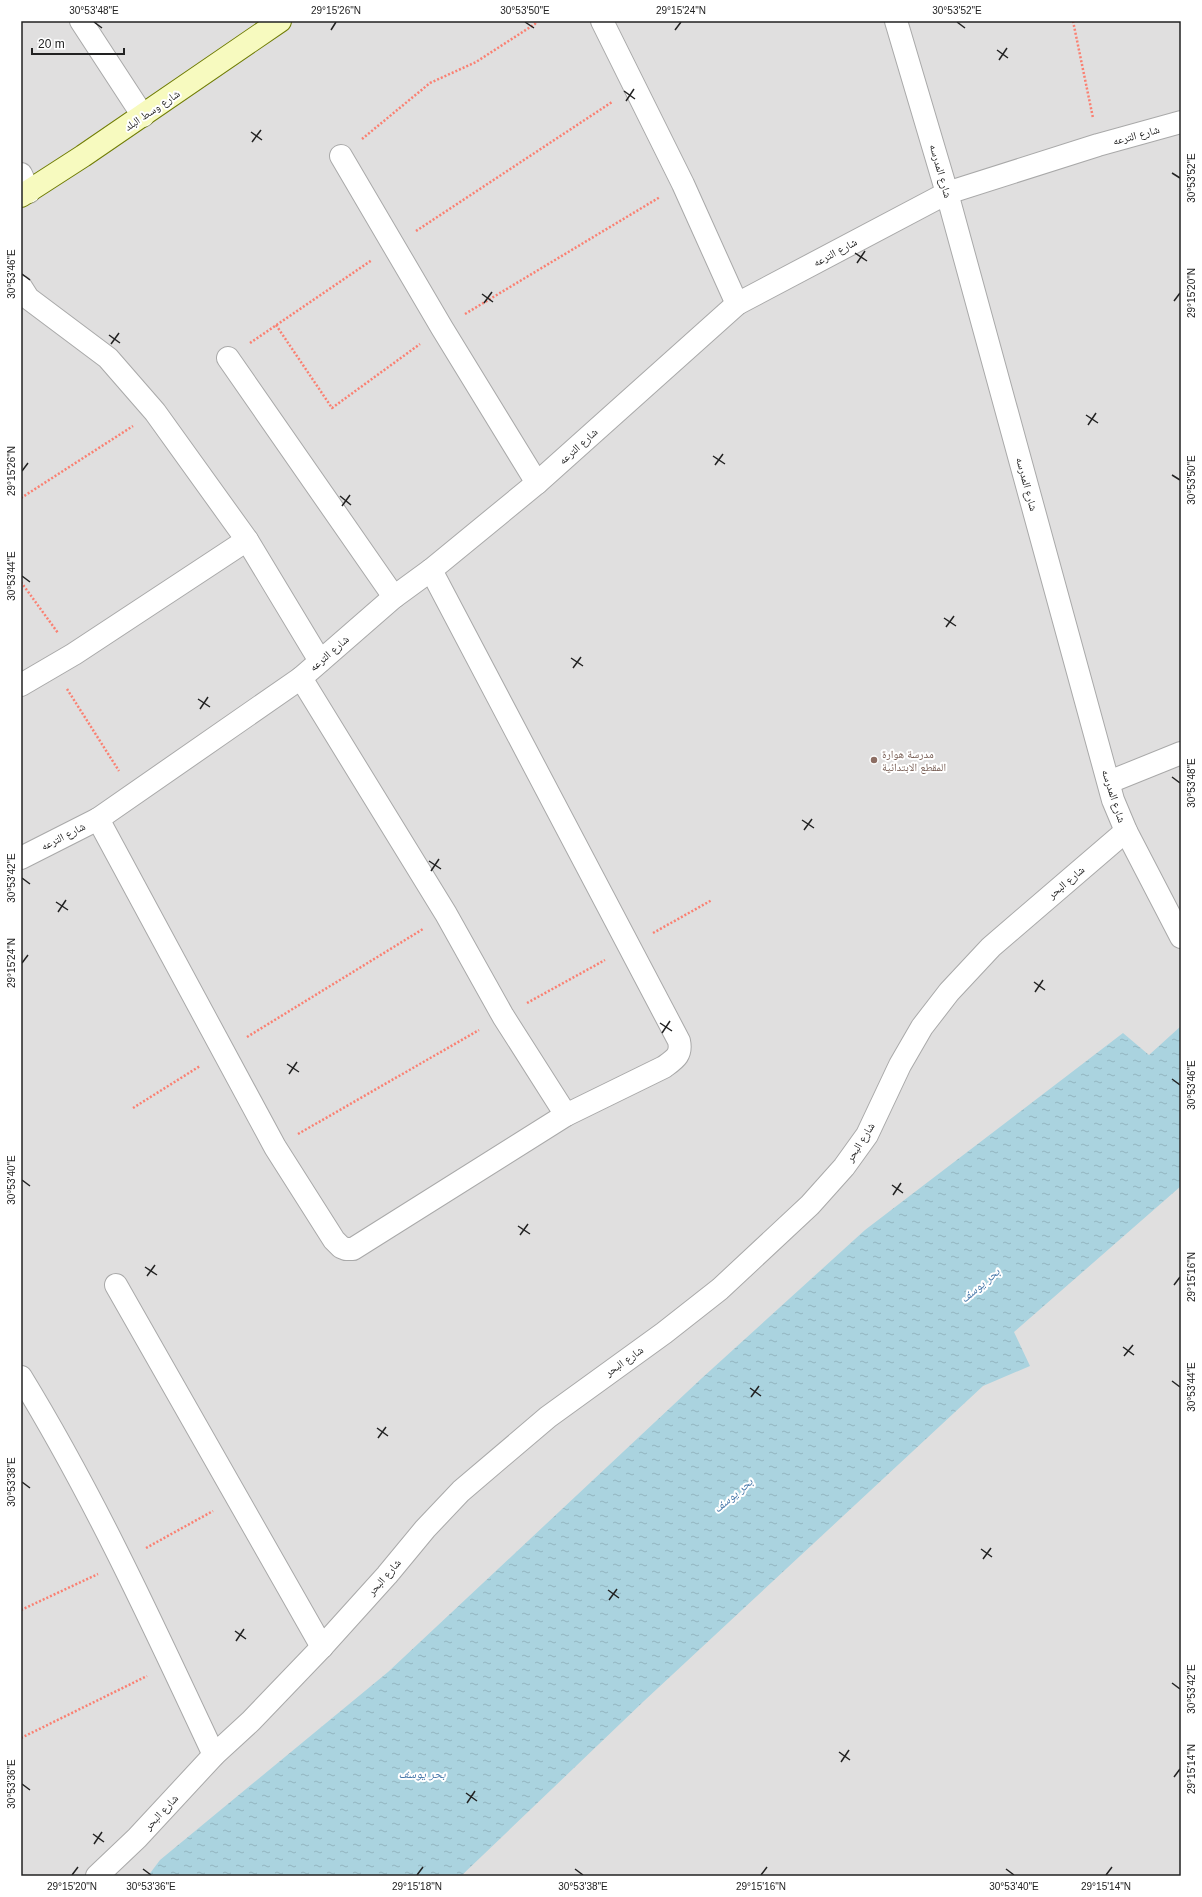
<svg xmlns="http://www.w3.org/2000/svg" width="1202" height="1897" font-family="Helvetica,'Noto Naskh Arabic',sans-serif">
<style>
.residential{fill:#e0dfdf}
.water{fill:url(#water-ripples)}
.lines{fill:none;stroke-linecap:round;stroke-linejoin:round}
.street-casing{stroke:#a9a9a9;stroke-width:24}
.secondary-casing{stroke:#707d05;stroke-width:24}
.path{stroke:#fa8072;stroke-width:2.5;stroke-dasharray:2 2;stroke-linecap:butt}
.street{stroke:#fff;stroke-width:22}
.secondary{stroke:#f7fabf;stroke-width:22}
.ticks{fill:none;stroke:#222;stroke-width:1.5}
.education-dot{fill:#8d6e63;stroke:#fff;stroke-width:1.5}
.labels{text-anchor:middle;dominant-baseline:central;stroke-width:4;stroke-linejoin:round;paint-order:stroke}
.street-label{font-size:11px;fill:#222;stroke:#fff}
.education-label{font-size:11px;fill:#785e54;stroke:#fff;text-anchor:start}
.water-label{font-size:12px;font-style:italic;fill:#4a7aab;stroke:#fff}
.neatline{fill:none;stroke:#222;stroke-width:1.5}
.ticks-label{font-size:10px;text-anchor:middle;fill:#222}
</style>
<defs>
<pattern id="water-ripples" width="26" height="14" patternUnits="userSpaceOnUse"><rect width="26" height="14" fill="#aad3df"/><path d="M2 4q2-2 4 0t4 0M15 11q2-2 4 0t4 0" fill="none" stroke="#92b5bf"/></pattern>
</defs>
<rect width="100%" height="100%" fill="#f2efe9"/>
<rect class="residential" x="21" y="21" width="1160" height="1855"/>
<polygon class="water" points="1181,1026 1181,1186 1014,1332 1030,1366 983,1386 644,1701 461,1876 148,1876 160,1860 388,1672 702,1378 865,1230 1123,1033 1149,1055"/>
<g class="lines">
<g class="street-casing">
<g id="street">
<polyline points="81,21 143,116"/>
<polyline points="602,21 683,184 737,304"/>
<polyline points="896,21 947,193 1113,800 1126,831 1181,937"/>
<polyline points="341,156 442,328 537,483"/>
<polyline points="21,174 29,192"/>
<polyline points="21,287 28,298 108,358 155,412 247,540 320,661"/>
<polyline points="228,358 394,597"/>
<polyline points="301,678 446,914 503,1016 566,1115"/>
<polyline points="21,685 74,654 247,540"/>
<polyline points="1109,782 1181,753"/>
<path d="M98 819 275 1147 334 1240 341 1247 346 1249H353L566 1115 664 1067C675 1059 682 1055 679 1041L431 570"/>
<polyline points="21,858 98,819 301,678 394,597 431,570 537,483 737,304 947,193 1098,145 1181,122"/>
<polyline points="116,1285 322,1647"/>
<path d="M21 1377C95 1498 154 1627 214 1755"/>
<polyline points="97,1876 137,1838 214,1755 251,1721 322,1647 387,1575 425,1529 461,1491 548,1417 664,1333 720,1289 810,1205 844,1167 867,1135 900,1065 922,1027 949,992 991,947 1126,831"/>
</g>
</g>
<g class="secondary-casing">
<polyline id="secondary" points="21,196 83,156 280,21"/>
</g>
<g class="path">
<polyline points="1073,21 1093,118"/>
<polyline points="362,139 430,83 476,62 535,24 536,21"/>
<polyline points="416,231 612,102"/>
<polyline points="465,314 660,197"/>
<polyline points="276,325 332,408 420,344"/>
<polyline points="250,343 372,260"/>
<polyline points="21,498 133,426"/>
<polyline points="21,582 58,633"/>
<polyline points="67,689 119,771"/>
<polyline points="653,933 712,900"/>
<polyline points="527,1003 605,960"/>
<polyline points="247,1037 423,929"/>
<polyline points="133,1108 200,1066"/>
<polyline points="298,1134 479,1030"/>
<polyline points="146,1548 213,1511"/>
<polyline points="21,1610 98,1574"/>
<polyline points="21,1738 147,1676"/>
</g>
<use href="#street" class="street"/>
<use href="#secondary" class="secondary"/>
</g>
<path class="ticks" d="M94 22 102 28M525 22 534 28M957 22 965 28M331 30 336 22M675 30 681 22M997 50 1008 58M999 60 1007 48M624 91 635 99M626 101 634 89M251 132 262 140M252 142 261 130M1172 173 1180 178M855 253 867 261M857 263 865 251M22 274 30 280M482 294 493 302M1174 301 1180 293M484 303 492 292M109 335 120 343M111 344 119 333M1086 415 1098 423M1088 425 1096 413M713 456 725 464M715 465 723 454M22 471 28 463M1172 475 1180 480M340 496 351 505M342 506 350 495M22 576 30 582M944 618 956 626M946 627 954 616M571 658 583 666M573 668 581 657M198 699 210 707M200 709 208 697M1172 777 1180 783M802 820 814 828M804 830 812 819M429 861 441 869M431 871 439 859M22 878 30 884M56 902 68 910M58 912 66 900M22 963 28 955M1034 982 1045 990M1035 992 1043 980M660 1023 672 1031M662 1033 670 1021M287 1064 299 1072M289 1074 297 1062M1172 1079 1180 1085M22 1180 30 1186M892 1185 903 1193M893 1195 901 1183M518 1226 530 1234M520 1235 528 1224M145 1267 157 1275M147 1276 155 1265M1174 1285 1180 1277M1123 1347 1134 1355M1124 1356 1133 1345M1172 1381 1180 1387M750 1388 761 1396M751 1397 759 1386M377 1428 388 1436M378 1438 386 1427M22 1482 30 1488M981 1549 992 1557M983 1559 991 1548M608 1590 619 1598M609 1600 617 1589M235 1631 246 1639M236 1641 244 1629M1172 1683 1180 1689M839 1752 850 1760M841 1762 849 1750M1174 1777 1180 1769M22 1784 30 1790M466 1793 477 1801M467 1803 475 1791M93 1834 104 1842M94 1844 102 1832M143 1869 151 1875M575 1869 583 1875M1006 1869 1014 1875M72 1875 78 1867M417 1875 423 1867M761 1875 767 1867M1106 1875 1112 1867"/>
<circle class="education-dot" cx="874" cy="760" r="4"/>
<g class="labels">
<g class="street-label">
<text transform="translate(152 110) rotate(-34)">شارع وسط البلد</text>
<text transform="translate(1136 135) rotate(-15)">شارع الترعه</text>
<text transform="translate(941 171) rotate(74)">شارع المدرسه</text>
<text transform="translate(835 252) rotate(-28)">شارع الترعه</text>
<text transform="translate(578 446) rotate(-42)">شارع الترعه</text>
<text transform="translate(1027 484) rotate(75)">شارع المدرسه</text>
<text transform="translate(329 653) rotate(-41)">شارع الترعه</text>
<text transform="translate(1114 796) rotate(72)">شارع المدرسه</text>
<text transform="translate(63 836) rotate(-27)">شارع الترعه</text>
<text transform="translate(1066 882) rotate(-40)">شارع البحر</text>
<text transform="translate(860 1142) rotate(-58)">شارع البحر</text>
<text transform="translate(624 1361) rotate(-35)">شارع البحر</text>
<text transform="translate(384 1577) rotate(-49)">شارع البحر</text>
<text transform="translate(161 1812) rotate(-47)">شارع البحر</text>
</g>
<g class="education-label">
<text x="882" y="754">مدرسة هوارة<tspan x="882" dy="13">المقطع اﻻبتدائية</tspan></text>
</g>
<g class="water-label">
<text transform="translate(980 1285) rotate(-40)">بحر يوسف</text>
<text transform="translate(733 1495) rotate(-40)">بحر يوسف</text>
<text x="422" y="1774">بحر يوسف</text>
</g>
</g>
<rect width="1202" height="1897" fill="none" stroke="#ffffff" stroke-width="44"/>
<path d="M32 48v6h92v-6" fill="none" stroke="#222222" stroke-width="2"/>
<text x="38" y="48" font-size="12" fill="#222222" stroke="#ffffff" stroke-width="3" paint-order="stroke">20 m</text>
<rect x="22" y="22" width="1158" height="1853" class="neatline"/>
<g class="ticks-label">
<text x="94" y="14">30°53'48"E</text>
<text x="336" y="14">29°15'26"N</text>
<text x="525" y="14">30°53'50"E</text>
<text x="681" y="14">29°15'24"N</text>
<text x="957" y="14">30°53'52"E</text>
<text transform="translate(1191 178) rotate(-90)" y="4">30°53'52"E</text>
<text transform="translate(11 274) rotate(-90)" y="4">30°53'46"E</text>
<text transform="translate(1191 293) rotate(-90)" y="4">29°15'20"N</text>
<text transform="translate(11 471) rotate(-90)" y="4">29°15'26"N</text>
<text transform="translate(1191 480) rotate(-90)" y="4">30°53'50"E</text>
<text transform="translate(11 576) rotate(-90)" y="4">30°53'44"E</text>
<text transform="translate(1191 783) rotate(-90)" y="4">30°53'48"E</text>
<text transform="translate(11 878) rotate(-90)" y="4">30°53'42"E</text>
<text transform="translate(11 963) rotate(-90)" y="4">29°15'24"N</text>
<text transform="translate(1191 1085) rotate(-90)" y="4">30°53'46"E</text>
<text transform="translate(11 1180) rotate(-90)" y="4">30°53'40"E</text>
<text transform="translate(1191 1277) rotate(-90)" y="4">29°15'16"N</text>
<text transform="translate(1191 1387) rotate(-90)" y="4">30°53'44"E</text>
<text transform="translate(11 1482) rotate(-90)" y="4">30°53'38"E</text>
<text transform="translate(1191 1689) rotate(-90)" y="4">30°53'42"E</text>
<text transform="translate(1191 1769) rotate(-90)" y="4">29°15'14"N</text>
<text transform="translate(11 1784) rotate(-90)" y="4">30°53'36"E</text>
<text x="72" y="1890">29°15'20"N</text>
<text x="151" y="1890">30°53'36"E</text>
<text x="417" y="1890">29°15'18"N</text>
<text x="583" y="1890">30°53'38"E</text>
<text x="761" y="1890">29°15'16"N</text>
<text x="1014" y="1890">30°53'40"E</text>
<text x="1106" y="1890">29°15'14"N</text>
</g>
</svg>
